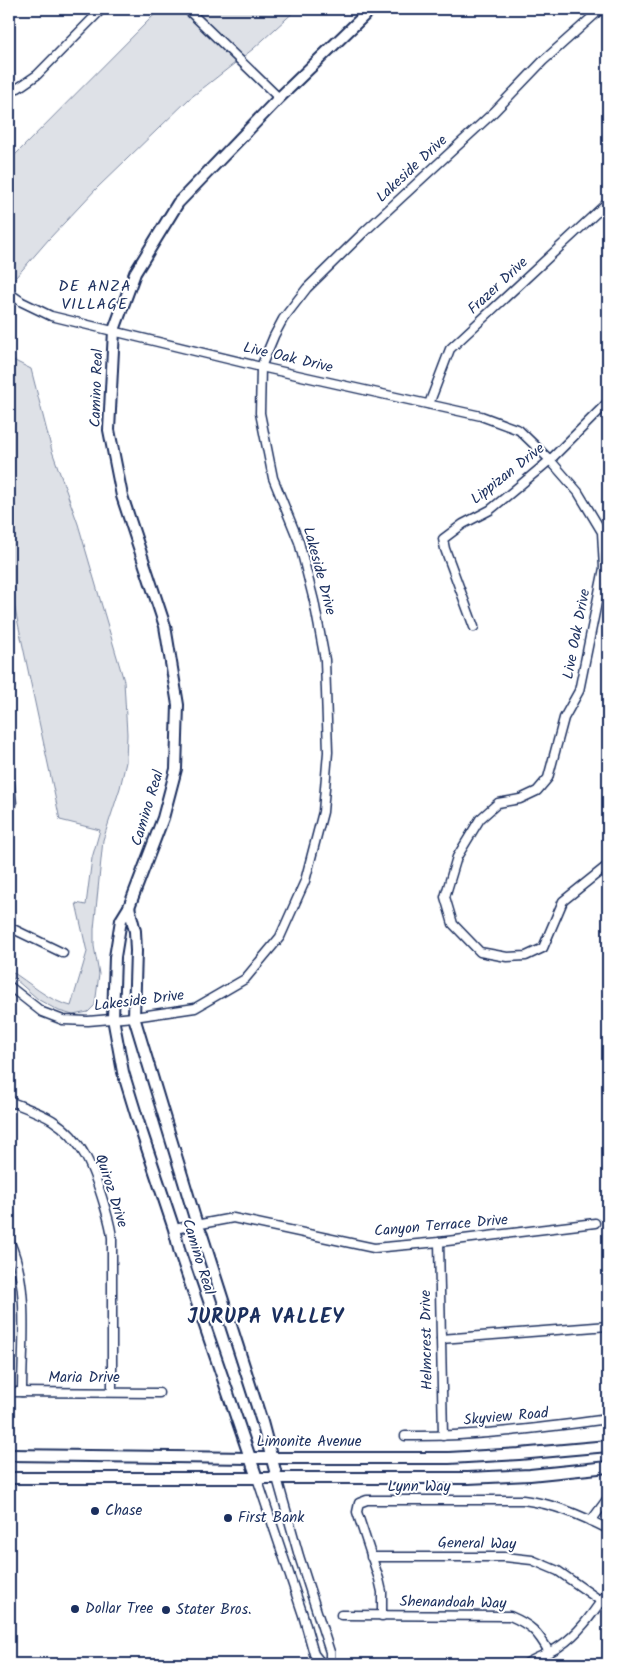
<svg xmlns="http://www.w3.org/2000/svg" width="617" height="1673" font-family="Kalam,sans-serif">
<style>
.green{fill:#dee1e7;stroke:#7c88a2}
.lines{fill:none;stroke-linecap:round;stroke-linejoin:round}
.minor-casing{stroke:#1b2f5e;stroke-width:11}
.major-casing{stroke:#1b2f5e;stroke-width:14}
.minor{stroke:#fff;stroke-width:8}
.major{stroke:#fff;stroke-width:10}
.poi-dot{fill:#1b2f5e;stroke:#fff;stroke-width:2}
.labels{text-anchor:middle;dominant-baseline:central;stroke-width:4;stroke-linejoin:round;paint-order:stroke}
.street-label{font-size:15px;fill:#1b2f5e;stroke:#fff}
.poi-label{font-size:15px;fill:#1b2f5e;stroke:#fff;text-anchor:start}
.neighbourhood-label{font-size:16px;letter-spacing:1px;fill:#1b2f5e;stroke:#fff}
.district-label{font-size:20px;font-weight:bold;letter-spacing:1px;fill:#1b2f5e;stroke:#fff}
</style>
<rect width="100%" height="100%" fill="#fff"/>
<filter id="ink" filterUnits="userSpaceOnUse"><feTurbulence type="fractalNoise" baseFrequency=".02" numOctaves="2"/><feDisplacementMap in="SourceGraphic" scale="10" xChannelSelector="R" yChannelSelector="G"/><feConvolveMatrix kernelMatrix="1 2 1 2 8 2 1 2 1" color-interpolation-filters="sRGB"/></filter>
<g filter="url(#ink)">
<g class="green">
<polygon points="160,9 297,9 253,49 189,99 97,188 49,239 9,285 9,161"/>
<path d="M9 358 31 369 52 451 78 524 124 681 127 734 126 762 120 788 103 840 94 929V946L99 974 95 1005 88 1012 73 1015 59 1011 39 1000 16 980 9 977V970C31 983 46 1000 71 1006L87 952 76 903 86 905 92 858 100 830 60 820 9 581Z"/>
</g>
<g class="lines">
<g class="minor-casing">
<g id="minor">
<polyline points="187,9 279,98"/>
<polyline points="9,87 18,88 37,75 102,9"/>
<polyline points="9,293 22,302 51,316 261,367 481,416 519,430 550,460 578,492 602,532 604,568 579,691 564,718 548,778 537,791 520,799 498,803 480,819 457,857 445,897 453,924 480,952 507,957 526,956 543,948 563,901 608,865"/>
<polyline points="429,404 450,349 608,202"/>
<polyline points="474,627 445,549 443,539 463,524 490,510 512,492 550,460 608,402"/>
<polyline points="9,775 12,804 9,809"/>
<polyline points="9,927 63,953"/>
<polyline points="9,986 42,1012 63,1020 88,1021 134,1017 195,1008 245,979 280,937 305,881 323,812 328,752 325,660 314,601 299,542 273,478 260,413 261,367 274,336 283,319 307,288 363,233 494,112 543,61 601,9"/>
<path d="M9 1101C23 1107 39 1112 52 1120 83 1139 94 1171 104 1204 107 1215 111 1226 112 1238V1392"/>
<polyline points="174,1229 233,1218 374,1248 439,1242 595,1223"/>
<path d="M9 1240C30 1285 22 1343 22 1392"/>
<polyline points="439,1242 443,1436"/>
<polyline points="441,1339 608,1326"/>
<polyline points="9,1392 159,1393"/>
<path d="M405 1436C474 1437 541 1428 608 1419"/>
<polyline points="257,1478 303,1615 314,1654 322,1664"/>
<polyline points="277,1478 299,1556 330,1652 330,1664"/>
<polyline points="591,1521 608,1498"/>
<polyline points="371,1557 505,1557 532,1560 558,1571 608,1606"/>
<path d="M341 1615 510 1616C531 1625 538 1632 549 1652"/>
<path d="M382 1616V1592L379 1579 357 1512 359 1503 367 1500H523C555 1504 580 1515 608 1529"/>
<polyline points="390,1664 512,1664"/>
<path d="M526 1664C536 1657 549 1654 560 1646 581 1632 594 1611 608 1591"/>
</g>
</g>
<g class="major-casing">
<g id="major">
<polyline points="129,907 135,931 136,951 134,1017 197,1225 202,1235 262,1422 277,1478"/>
<polyline points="9,1455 251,1458 449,1458 519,1454 608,1446"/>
<polyline points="9,1478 468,1478 530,1475 608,1467"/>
<polyline points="257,1478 180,1253 174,1229 139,1124 123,1072 113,1018 115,957 121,920 129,907 163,818 176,769 178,705 165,626 122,496 109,430 114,330 135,273 178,203 279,98 371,9"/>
</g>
</g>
<use href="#minor" class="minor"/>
<use href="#major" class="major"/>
</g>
</g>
<g class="poi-dot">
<circle cx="95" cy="1511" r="5"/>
<circle cx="228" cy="1518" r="5"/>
<circle cx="75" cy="1609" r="5"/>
<circle cx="166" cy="1610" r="5"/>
</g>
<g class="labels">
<g class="street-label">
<text transform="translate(412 169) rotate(-43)">Lakeside Drive</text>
<text transform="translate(498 286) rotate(-43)">Frazer Drive</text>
<text transform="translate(288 358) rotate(13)">Live Oak Drive</text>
<text transform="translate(97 388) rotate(-88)">Camino Real</text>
<text transform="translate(508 474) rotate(-38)">Lippizan Drive</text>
<text transform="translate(319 571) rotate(75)">Lakeside Drive</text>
<text transform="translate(577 634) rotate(-79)">Live Oak Drive</text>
<text transform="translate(148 808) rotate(-73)">Camino Real</text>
<text transform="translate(139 1001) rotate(-7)">Lakeside Drive</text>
<text transform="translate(111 1191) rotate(72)">Quiroz Drive</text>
<text transform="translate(441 1226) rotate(-5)">Canyon Terrace Drive</text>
<text transform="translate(198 1257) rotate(73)">Camino Real</text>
<text transform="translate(427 1340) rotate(-91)">Helmcrest Drive</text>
<text x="84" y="1378">Maria Drive</text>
<text transform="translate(506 1417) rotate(-5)">Skyview Road</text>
<text x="309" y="1442">Limonite Avenue</text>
<text x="419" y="1487">Lynn Way</text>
<text transform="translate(477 1544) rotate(1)">General Way</text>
<text transform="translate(453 1603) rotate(1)">Shenandoah Way</text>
</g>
<g class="poi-label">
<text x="105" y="1511">Chase</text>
<text x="238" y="1518">First Bank</text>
<text x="85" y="1609">Dollar Tree</text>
<text x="176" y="1610">Stater Bros.</text>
</g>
<g class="neighbourhood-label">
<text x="95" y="286">DE ANZA<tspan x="95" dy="18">VILLAGE</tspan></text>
</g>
<g class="district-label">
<text x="266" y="1318">JURUPA VALLEY</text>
</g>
</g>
<rect width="617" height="1673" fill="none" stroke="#fff" stroke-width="30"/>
<rect x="15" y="15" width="587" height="1643" fill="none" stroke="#1b2f5e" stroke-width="2" filter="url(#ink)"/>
</svg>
